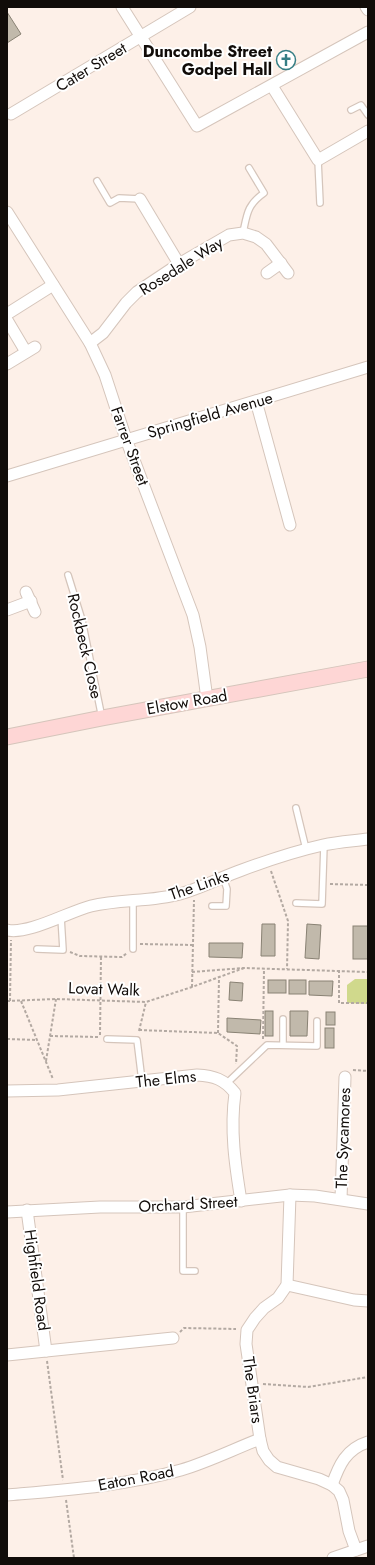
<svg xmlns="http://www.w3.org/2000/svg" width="375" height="1565" font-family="Jost,sans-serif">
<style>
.green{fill:#d0d98c}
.building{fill:#c1b9ab;stroke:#898274}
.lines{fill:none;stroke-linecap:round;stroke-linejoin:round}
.lane-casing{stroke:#d5c5bb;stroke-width:8}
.street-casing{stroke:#d5c5bb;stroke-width:13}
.secondary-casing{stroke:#d5c5bb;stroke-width:17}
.path{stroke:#b3a9a2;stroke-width:2;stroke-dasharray:3 2;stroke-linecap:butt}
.lane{stroke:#fff;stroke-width:5.5}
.street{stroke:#fff;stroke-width:11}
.secondary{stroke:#fed6d5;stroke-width:15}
.labels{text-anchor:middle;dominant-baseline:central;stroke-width:4;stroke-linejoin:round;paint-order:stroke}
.poi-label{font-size:16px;font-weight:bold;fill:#110c09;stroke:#fff;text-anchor:end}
.street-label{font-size:16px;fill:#110c09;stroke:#fff}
</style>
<rect width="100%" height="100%" fill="#fdf0e8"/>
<polygon class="green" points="355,979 368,979 368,1004 347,1003 347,985"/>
<g class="building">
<polygon points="7,12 21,34 7,43"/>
<polygon points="262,924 275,924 275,956 261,956"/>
<polygon points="307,924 321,925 319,959 305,958"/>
<rect x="353" y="926" width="15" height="33"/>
<polygon points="209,943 243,943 242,958 209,957"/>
<rect x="268" y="980" width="18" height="13"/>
<rect x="289" y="980" width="17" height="14"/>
<polygon points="309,981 333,981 332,996 309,995"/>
<polygon points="230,982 243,983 242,1001 229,1000"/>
<rect x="265" y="1011" width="8" height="25"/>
<polygon points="290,1011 308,1011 307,1036 290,1036"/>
<rect x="326" y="1012" width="9" height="13"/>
<polygon points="227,1018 261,1020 260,1034 227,1032"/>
<rect x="325" y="1028" width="9" height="20"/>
</g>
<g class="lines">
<g class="lane-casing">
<g id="lane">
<polyline points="351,110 361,105 368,115"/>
<polyline points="318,160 320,203"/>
<polyline points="97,181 110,203 119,198 140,199"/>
<path d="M243 233C247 214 247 205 264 193L249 168"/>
<polyline points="68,575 82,620 102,718"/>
<polyline points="296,808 306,849"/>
<polyline points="296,903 322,904 324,845"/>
<polyline points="212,906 226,906 227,889 223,877"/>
<polyline points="37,949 63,950 61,917"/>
<polyline points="133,949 133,901"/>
<polyline points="107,1039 137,1040 142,1081"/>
<polyline points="283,1045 283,1019"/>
<polyline points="227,1083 267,1045 317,1046 317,1021"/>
<polyline points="183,1207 183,1271 195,1271"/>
</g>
</g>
<g class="street-casing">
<g id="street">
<polyline points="122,7 197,126 368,32"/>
<polyline points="366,7 368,10"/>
<polyline points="272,86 318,160 368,131"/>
<polyline points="11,114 190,7"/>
<polyline points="140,199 179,264"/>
<polyline points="7,212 90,343 105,375 126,439 193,615 200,647 207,699"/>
<polyline points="267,273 281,263"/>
<polyline points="7,314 53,285"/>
<polyline points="7,320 26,352"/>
<polyline points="90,343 103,333 126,303 137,292 179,264 229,235 243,233 256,237 266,244 288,273"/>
<polyline points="7,364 35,347"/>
<polyline points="256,401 290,525"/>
<polyline points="7,476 368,367"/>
<polyline points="26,592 35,612"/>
<polyline points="7,610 31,601"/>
<path d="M7 930C28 935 68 912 91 906 120 899 151 902 180 894 201 888 222 877 242 870 269 860 296 851 323 845 338 842 353 841 368 839"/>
<path d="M7 1091 58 1090 197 1075C214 1076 224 1079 235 1093 230 1130 235 1164 241 1201"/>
<polyline points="290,1195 287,1285 278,1298 264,1308 255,1318 247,1330 246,1344 260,1439 263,1451 269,1460 277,1467 319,1479 332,1485 339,1491 343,1500 349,1531 356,1550"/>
<polyline points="341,1199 345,1077"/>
<polyline points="27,1210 46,1351"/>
<polyline points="7,1212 100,1207 183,1207 290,1195 315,1196 368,1204"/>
<polyline points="287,1285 354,1300 368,1301"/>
<polyline points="7,1355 173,1338"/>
<path d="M332 1485C339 1465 346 1449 368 1442"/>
<path d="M7 1495C65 1490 124 1486 181 1470 208 1462 234 1449 260 1439"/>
<polyline points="333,1558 368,1546"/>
</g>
</g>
<g class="secondary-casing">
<polyline id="secondary" points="7,737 102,718 368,669"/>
</g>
<g class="path">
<polyline points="271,871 288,921 287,969"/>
<polyline points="330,884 368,885"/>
<polyline points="140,944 193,945"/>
<polyline points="70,952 80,956 122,957 127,953"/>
<polyline points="339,970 339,1003 368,1003"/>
<polyline points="192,972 244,968 368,972"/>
<polyline points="192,987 194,900"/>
<polyline points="7,1001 56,999 146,1002 192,987 244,968"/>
<polyline points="10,1001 11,940"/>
<polyline points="21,1001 53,1079"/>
<polyline points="139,1030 218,1033 237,1046 236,1064"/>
<polyline points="139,1031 146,1002"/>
<polyline points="218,1033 219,977"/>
<polyline points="100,1035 101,956"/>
<polyline points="50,1036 99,1037"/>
<polyline points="7,1039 37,1040"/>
<polyline points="263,1039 264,969"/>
<polyline points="46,1061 56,999"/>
<polyline points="353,1070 368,1071"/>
<polyline points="180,1332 184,1328 236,1329"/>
<polyline points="47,1361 63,1480"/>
<polyline points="263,1384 308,1387 368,1377"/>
<polyline points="66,1500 74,1558"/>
</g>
<use href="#lane" class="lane"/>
<use href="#street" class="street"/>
<use href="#secondary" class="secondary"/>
</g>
<defs>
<g id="church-ring" transform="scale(1)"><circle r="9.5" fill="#fff" stroke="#357e85" stroke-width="1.5"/><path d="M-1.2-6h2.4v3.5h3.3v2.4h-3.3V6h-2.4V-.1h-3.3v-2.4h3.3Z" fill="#357e85"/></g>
</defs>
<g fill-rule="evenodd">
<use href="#church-ring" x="286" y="60"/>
</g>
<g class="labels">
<g class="poi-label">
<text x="272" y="51">Duncombe Street<tspan x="272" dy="18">Godpel Hall</tspan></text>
</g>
<g class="street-label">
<text transform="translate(91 67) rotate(-31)">Cater Street</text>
<text transform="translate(181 266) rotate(-32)">Rosedale Way</text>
<text transform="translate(210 415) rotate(-16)">Springfield Avenue</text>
<text transform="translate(130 446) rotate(70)">Farrer Street</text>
<text transform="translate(85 646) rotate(77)">Rockbeck Close</text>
<text transform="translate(187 702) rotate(-10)">Elstow Road</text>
<text transform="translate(199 885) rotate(-19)">The Links</text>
<text transform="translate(104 989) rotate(2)">Lovat Walk</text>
<text transform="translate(166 1079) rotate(-6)">The Elms</text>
<text transform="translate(343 1138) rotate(-88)">The Sycamores</text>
<text transform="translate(188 1204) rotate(-3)">Orchard Street</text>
<text transform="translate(37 1280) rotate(82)">Highfield Road</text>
<text transform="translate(253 1390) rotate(82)">The Briars</text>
<text transform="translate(136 1478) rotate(-11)">Eaton Road</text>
</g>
</g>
<rect width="375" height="1565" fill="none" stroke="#110c09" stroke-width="16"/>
</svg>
